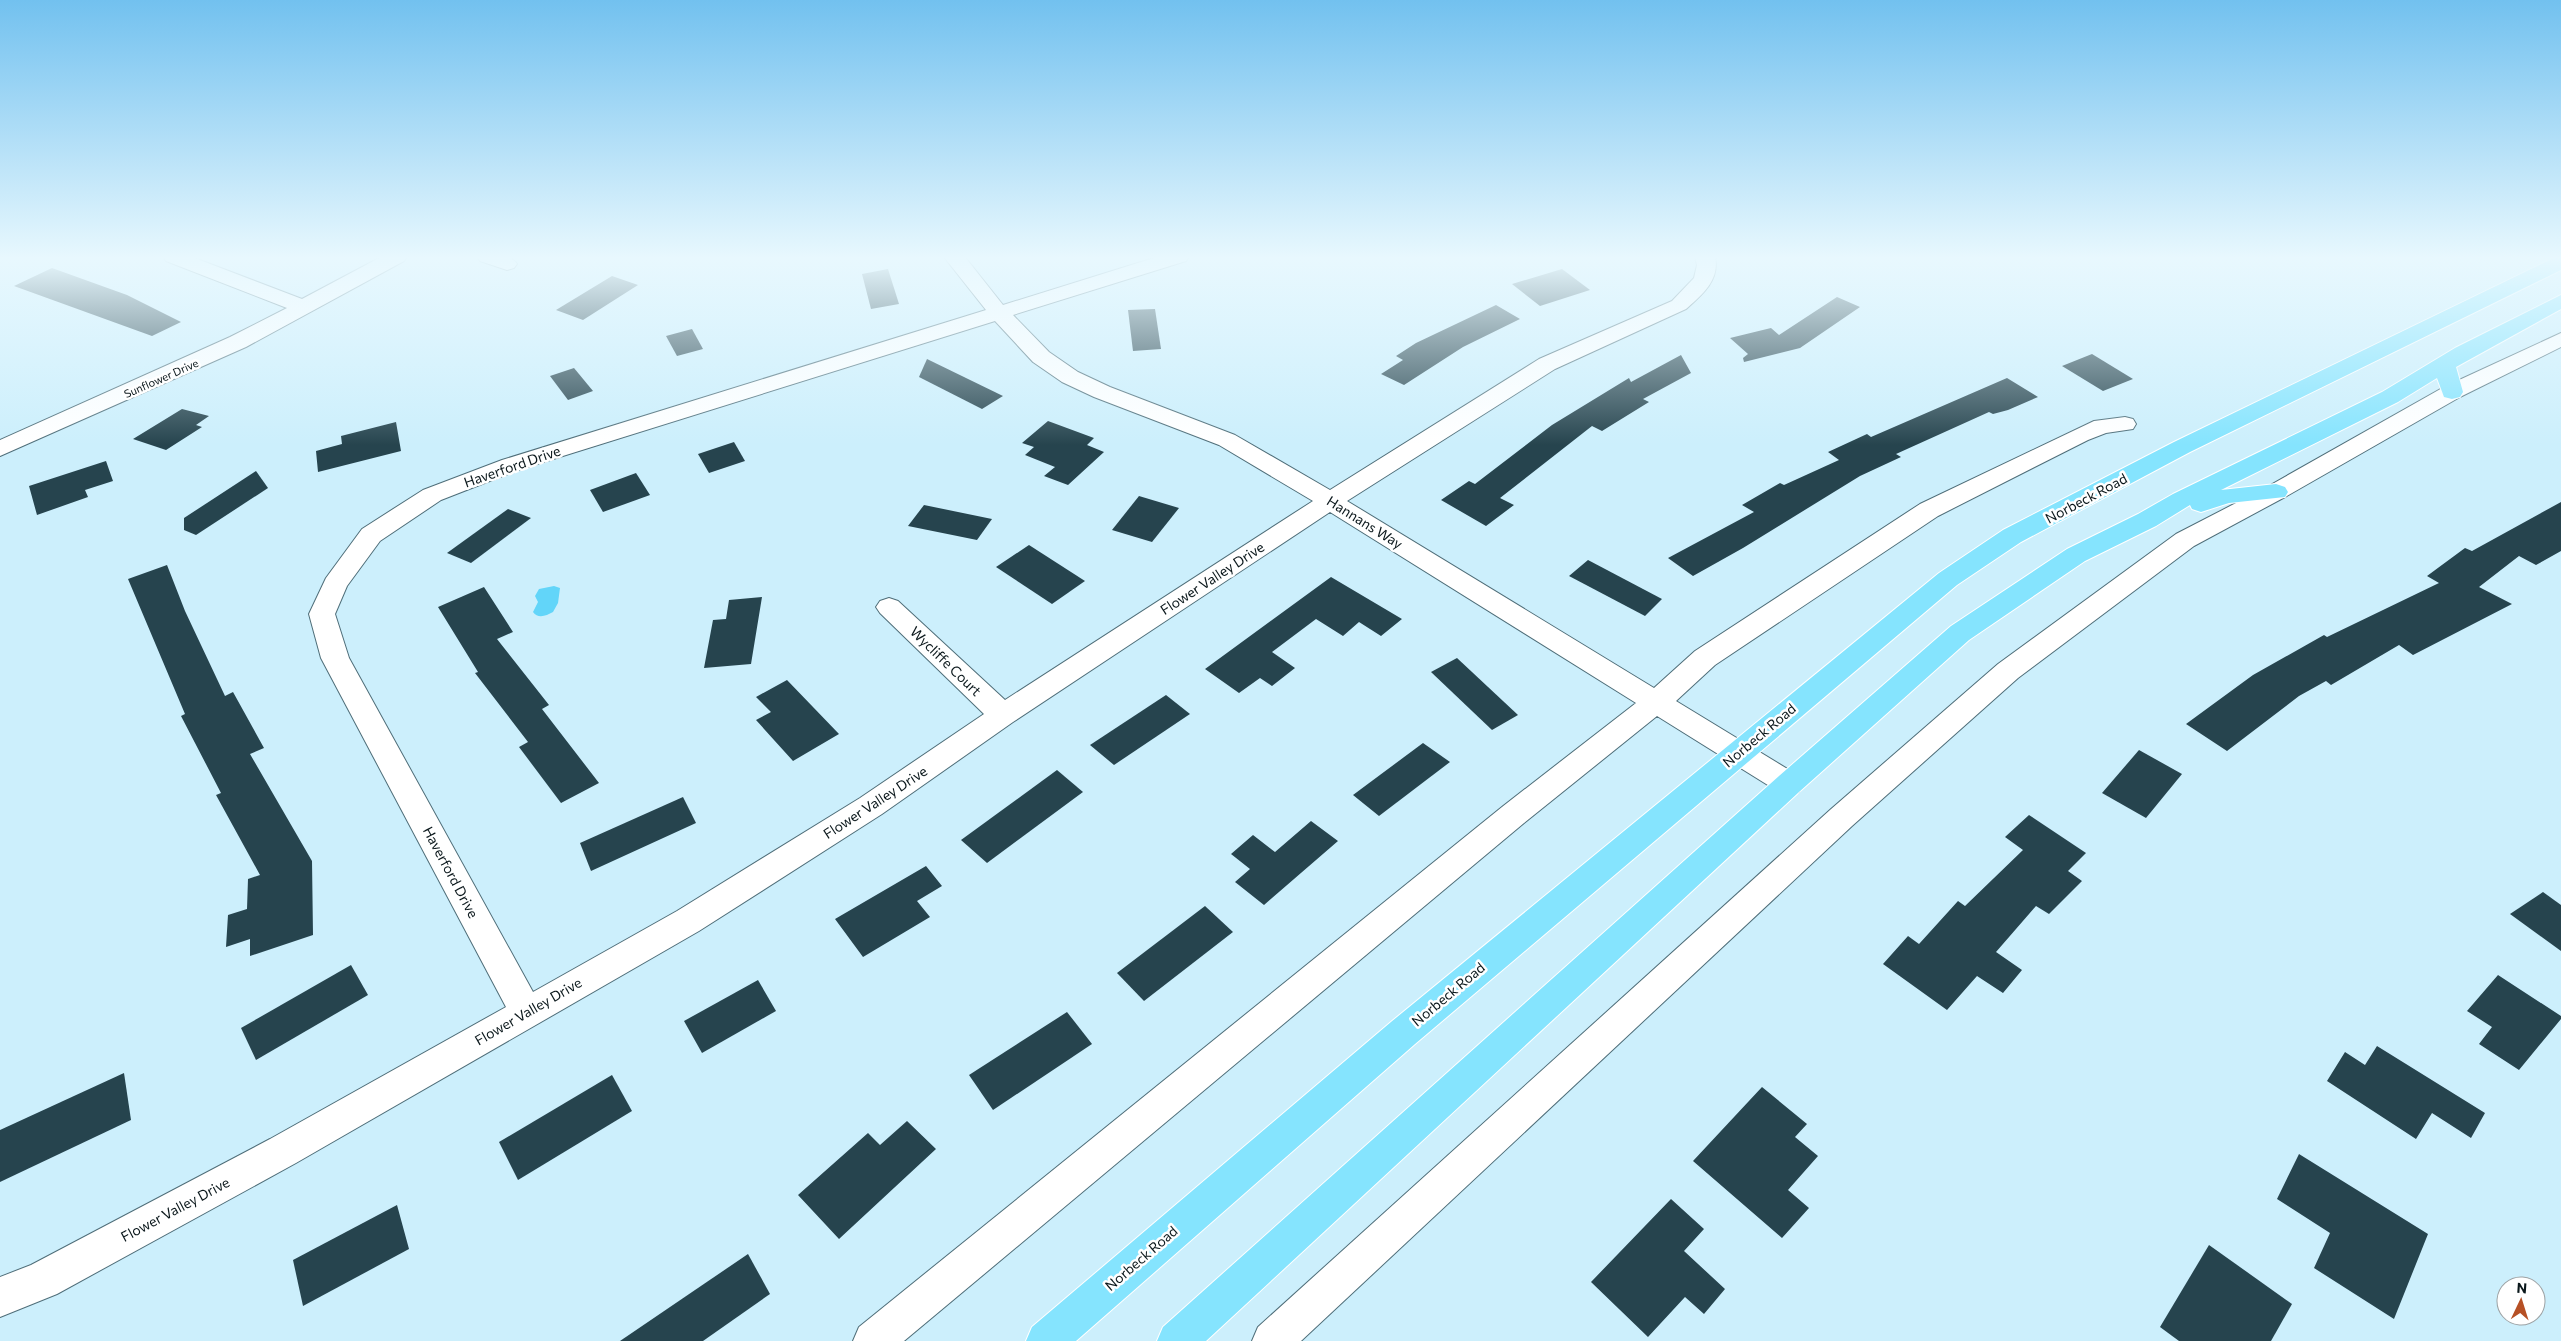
<svg xmlns="http://www.w3.org/2000/svg" width="2561" height="1341" font-family="Commissioner,sans-serif">
<style>
.water{fill:#62d5f9}
.building{fill:#26444e}
.lines{fill:none;stroke-linecap:round;stroke-linejoin:round}
.minor-casing{stroke:#4f6e79;stroke-width:2}
.major-casing{stroke:#fff;stroke-width:2}
.minor{fill:#fff;fill-rule:evenodd}
.major{fill:#85e4fe;fill-rule:evenodd}
.labels{text-anchor:middle;dominant-baseline:central;stroke-width:5;stroke-linejoin:round;paint-order:stroke}
.far-street-label{font-size:11px;fill:#0a171b;stroke:#fff}
.street-label{font-size:14px;fill:#0a171b;stroke:#fff}
</style>
<rect width="100%" height="100%" fill="#cceffc"/>
<path class="water" d="M554 586 560 588 558 603 553 612C546 616 538 619 533 612L538 602 535 596 539 589Z"/>
<g class="building">
<polygon points="52,268 127,295 181,322 152,336 14,286"/>
<polygon points="888,269 899,304 871,309 862,274"/>
<polygon points="1562,269 1590,290 1540,306 1512,284"/>
<polygon points="612,276 638,285 583,320 556,310"/>
<polygon points="1837,297 1860,307 1800,348 1744,362 1743,358 1748,354 1730,338 1771,328 1779,335"/>
<polygon points="1496,305 1520,319 1463,347 1404,385 1381,374 1403,360 1396,356 1416,343"/>
<polygon points="1155,309 1161,349 1133,351 1128,310"/>
<polygon points="692,329 703,349 677,356 666,336"/>
<polygon points="2092,354 2133,379 2103,391 2062,366"/>
<polygon points="1681,355 1691,373 1643,399 1649,402 1602,431 1592,426 1500,498 1514,505 1486,526 1441,500 1469,481 1475,484 1552,425 1629,378 1631,382"/>
<polygon points="927,359 1003,396 982,409 919,377"/>
<polygon points="574,368 593,391 568,400 550,376"/>
<polygon points="2007,378 2038,397 2008,410 1993,414 1989,412 1896,454 1901,457 1860,476 1743,548 1693,576 1668,558 1754,512 1742,505 1780,483 1784,485 1839,460 1828,452 1867,434 1871,437"/>
<polygon points="182,409 209,416 196,425 202,427 166,450 133,439"/>
<polygon points="1048,421 1094,438 1087,445 1104,452 1068,485 1044,476 1055,467 1025,455 1034,447 1022,443"/>
<polygon points="396,422 401,451 318,472 316,451 342,444 341,436"/>
<polygon points="734,442 745,461 709,473 698,454"/>
<polygon points="106,461 113,481 85,490 88,497 37,515 29,486"/>
<polygon points="256,471 268,488 196,535 184,530 184,518"/>
<polygon points="636,473 650,495 603,512 590,490"/>
<polygon points="1139,496 1179,508 1152,542 1112,530"/>
<polygon points="2561,502 2561,551 2536,565 2519,556 2479,587 2512,604 2413,655 2399,645 2331,685 2326,681 2299,696 2227,751 2186,724 2253,675 2324,635 2327,637 2439,583 2427,576 2465,548 2472,551"/>
<polygon points="924,505 992,519 977,540 908,526"/>
<polygon points="508,509 531,518 471,563 447,553"/>
<polygon points="1029,545 1085,581 1052,604 996,567"/>
<polygon points="1588,560 1662,599 1645,616 1569,576"/>
<polygon points="167,565 185,611 225,696 233,692 264,748 250,754 312,861 313,935 250,956 250,939 226,947 228,915 247,909 248,879 260,875 216,795 221,793 181,716 185,714 128,579"/>
<polygon points="1331,577 1402,619 1381,636 1359,622 1343,636 1316,619 1272,652 1295,668 1272,686 1260,678 1239,693 1205,669"/>
<polygon points="484,587 513,632 497,639 549,705 542,709 599,783 561,803 519,747 528,742 475,673 478,672 438,607"/>
<polygon points="762,597 751,664 704,668 713,620 726,619 729,600"/>
<polygon points="1457,658 1518,715 1492,730 1431,672"/>
<polygon points="787,680 839,734 793,761 756,720 771,712 756,697"/>
<polygon points="1166,695 1190,714 1114,765 1090,745"/>
<polygon points="1423,743 1450,762 1379,816 1353,795"/>
<polygon points="2139,750 2182,774 2146,818 2102,793"/>
<polygon points="1057,770 1083,792 987,863 961,840"/>
<polygon points="683,797 696,823 591,871 580,843"/>
<polygon points="2029,815 2086,853 2068,871 2082,881 2049,914 2036,906 1996,952 2022,970 2003,993 1977,976 1947,1010 1883,964 1908,936 1919,944 1958,901 1965,906 2023,850 2005,837"/>
<polygon points="1311,821 1338,841 1264,905 1235,882 1250,869 1231,854 1253,835 1275,852"/>
<polygon points="926,866 942,886 917,901 930,917 863,957 835,919"/>
<polygon points="2543,892 2561,905 2561,951 2510,914"/>
<polygon points="1205,906 1233,932 1144,1001 1117,973"/>
<polygon points="351,965 368,995 256,1060 241,1028"/>
<polygon points="2498,975 2561,1016 2561,1019 2519,1070 2479,1044 2492,1027 2467,1011"/>
<polygon points="758,980 776,1011 702,1053 684,1021"/>
<polygon points="1067,1012 1092,1044 993,1110 969,1075"/>
<polygon points="2377,1046 2485,1113 2471,1138 2432,1113 2416,1139 2327,1081 2345,1052 2365,1065"/>
<polygon points="124,1073 131,1120 0,1182 0,1130"/>
<polygon points="612,1075 632,1111 518,1180 499,1142"/>
<polygon points="1762,1087 1807,1124 1795,1137 1818,1156 1788,1190 1809,1208 1782,1238 1693,1161"/>
<polygon points="907,1121 936,1149 839,1239 798,1195 868,1133 880,1145"/>
<polygon points="2299,1154 2428,1234 2394,1319 2314,1268 2330,1233 2277,1199"/>
<polygon points="1671,1199 1704,1229 1684,1251 1725,1289 1704,1314 1685,1297 1648,1337 1591,1282"/>
<polygon points="397,1205 409,1249 303,1306 293,1260"/>
<polygon points="2209,1245 2292,1304 2271,1341 2179,1341 2160,1327"/>
<polygon points="748,1254 770,1294 703,1341 620,1341"/>
</g>
<g class="lines">
<g class="minor-casing">
<g id="minor">
<polygon points="163,257 192,257 302,299 381,257 407,257 404,261 246,347 0,456 0,440 230,337 287,308 166,261"/>
<path d="M477 257C489 257 510 253 517 264L514 268 507 270 480 261Z"/>
<path d="M944 257H965L1003 305 1157 257H1189L1186 261 1013 315 1049 352 1078 372 1110 387 1235 435 1330 490 1539 359 1672 301 1694 278 1697 265 1695 257H1715C1720 280 1702 295 1686 309L1555 369 1347 501 1654 688 1695 651 1920 504 2094 421 2125 417 2133 419 2136 424 2133 429 2106 433 2088 440 1938 516 1715 665 1676 701 1799 776 1804 784 1799 792 1789 795 1779 792 1657 716 1524 823 904 1341H853L859 1327 1502 807 1636 703 1330 512 1013 722 882 814 699 931 296 1163 57 1294 0 1317V1277L31 1265 270 1139 506 1007 321 658 309 614 326 578 362 529 423 490 502 460 986 310ZM995 321 1033 362 1062 382 1094 397 1219 445 1313 501 1005 700 898 601 889 598 880 601 876 607 880 613 984 714 860 798 677 911 533 992 349 658 335 614 347 586 380 541 441 500 518 470Z"/>
<polygon points="2561,333 2561,347 2460,397 2285,497 2194,546 2018,678 1852,826 1301,1341 1252,1341 1258,1327 1830,810 1998,664 2176,534 2267,487 2444,387"/>
</g>
</g>
<g class="major-casing">
<g id="major">
<polygon points="2561,257 2561,270 2190,452 2021,542 1957,585 1415,1044 1076,1341 1026,1341 1032,1327 1391,1022 1939,573 2003,530 2174,442 2554,258"/>
<polygon points="2561,295 2561,309 2456,367 2463,392 2460,397 2452,399 2444,397 2437,378 2398,402 2221,490 2276,484 2285,487 2288,492 2285,497 2229,503 2201,512 2192,509 2190,505 2156,526 2085,561 1969,640 1799,792 1206,1341 1157,1341 1163,1327 1779,776 1951,626 2067,549 2138,514 2173,494 2382,392 2455,348"/>
</g>
</g>
<use href="#minor" class="minor"/>
<use href="#major" class="major"/>
</g>
<linearGradient id="sky" x2="0" y2="1"><stop stop-color="#72c1ef"/><stop offset="0.58" stop-color="#e8f8fe"/><stop offset="1" stop-color="#e8f8fe" stop-opacity="0"/></linearGradient>
<rect width="2561" height="445" fill="url(#sky)"/>
<g class="labels">
<g class="far-street-label">
<text transform="translate(161 378) rotate(-24)">Sunflower Drive</text>
</g>
<g class="street-label">
<text transform="translate(512 466) rotate(-19)">Haverford Drive</text>
<text transform="translate(2086 498) rotate(-28)">Norbeck Road</text>
<text transform="translate(1365 522) rotate(32)">Hannans Way</text>
<text transform="translate(1212 578) rotate(-33)">Flower Valley Drive</text>
<text transform="translate(946 661) rotate(44)">Wycliffe Court</text>
<text transform="translate(1759 735) rotate(-40)">Norbeck Road</text>
<text transform="translate(875 802) rotate(-33)">Flower Valley Drive</text>
<text transform="translate(451 872) rotate(62)">Haverford Drive</text>
<text transform="translate(1448 994) rotate(-40)">Norbeck Road</text>
<text transform="translate(528 1011) rotate(-30)">Flower Valley Drive</text>
<text transform="translate(175 1209) rotate(-28)">Flower Valley Drive</text>
<text transform="translate(1141 1258) rotate(-41)">Norbeck Road</text>
</g>
</g>
<g transform="translate(2521 1301) rotate(4)"><circle r="24" fill="#ffffff" stroke="#9da2a4"/>
<path d="M0-4L9 19L0 12L-9 19Z" fill="#b65025"/>
<text y="-8" font-size="14" font-weight="bold" text-anchor="middle" fill="#0a171b">N</text>
</g>
</svg>
